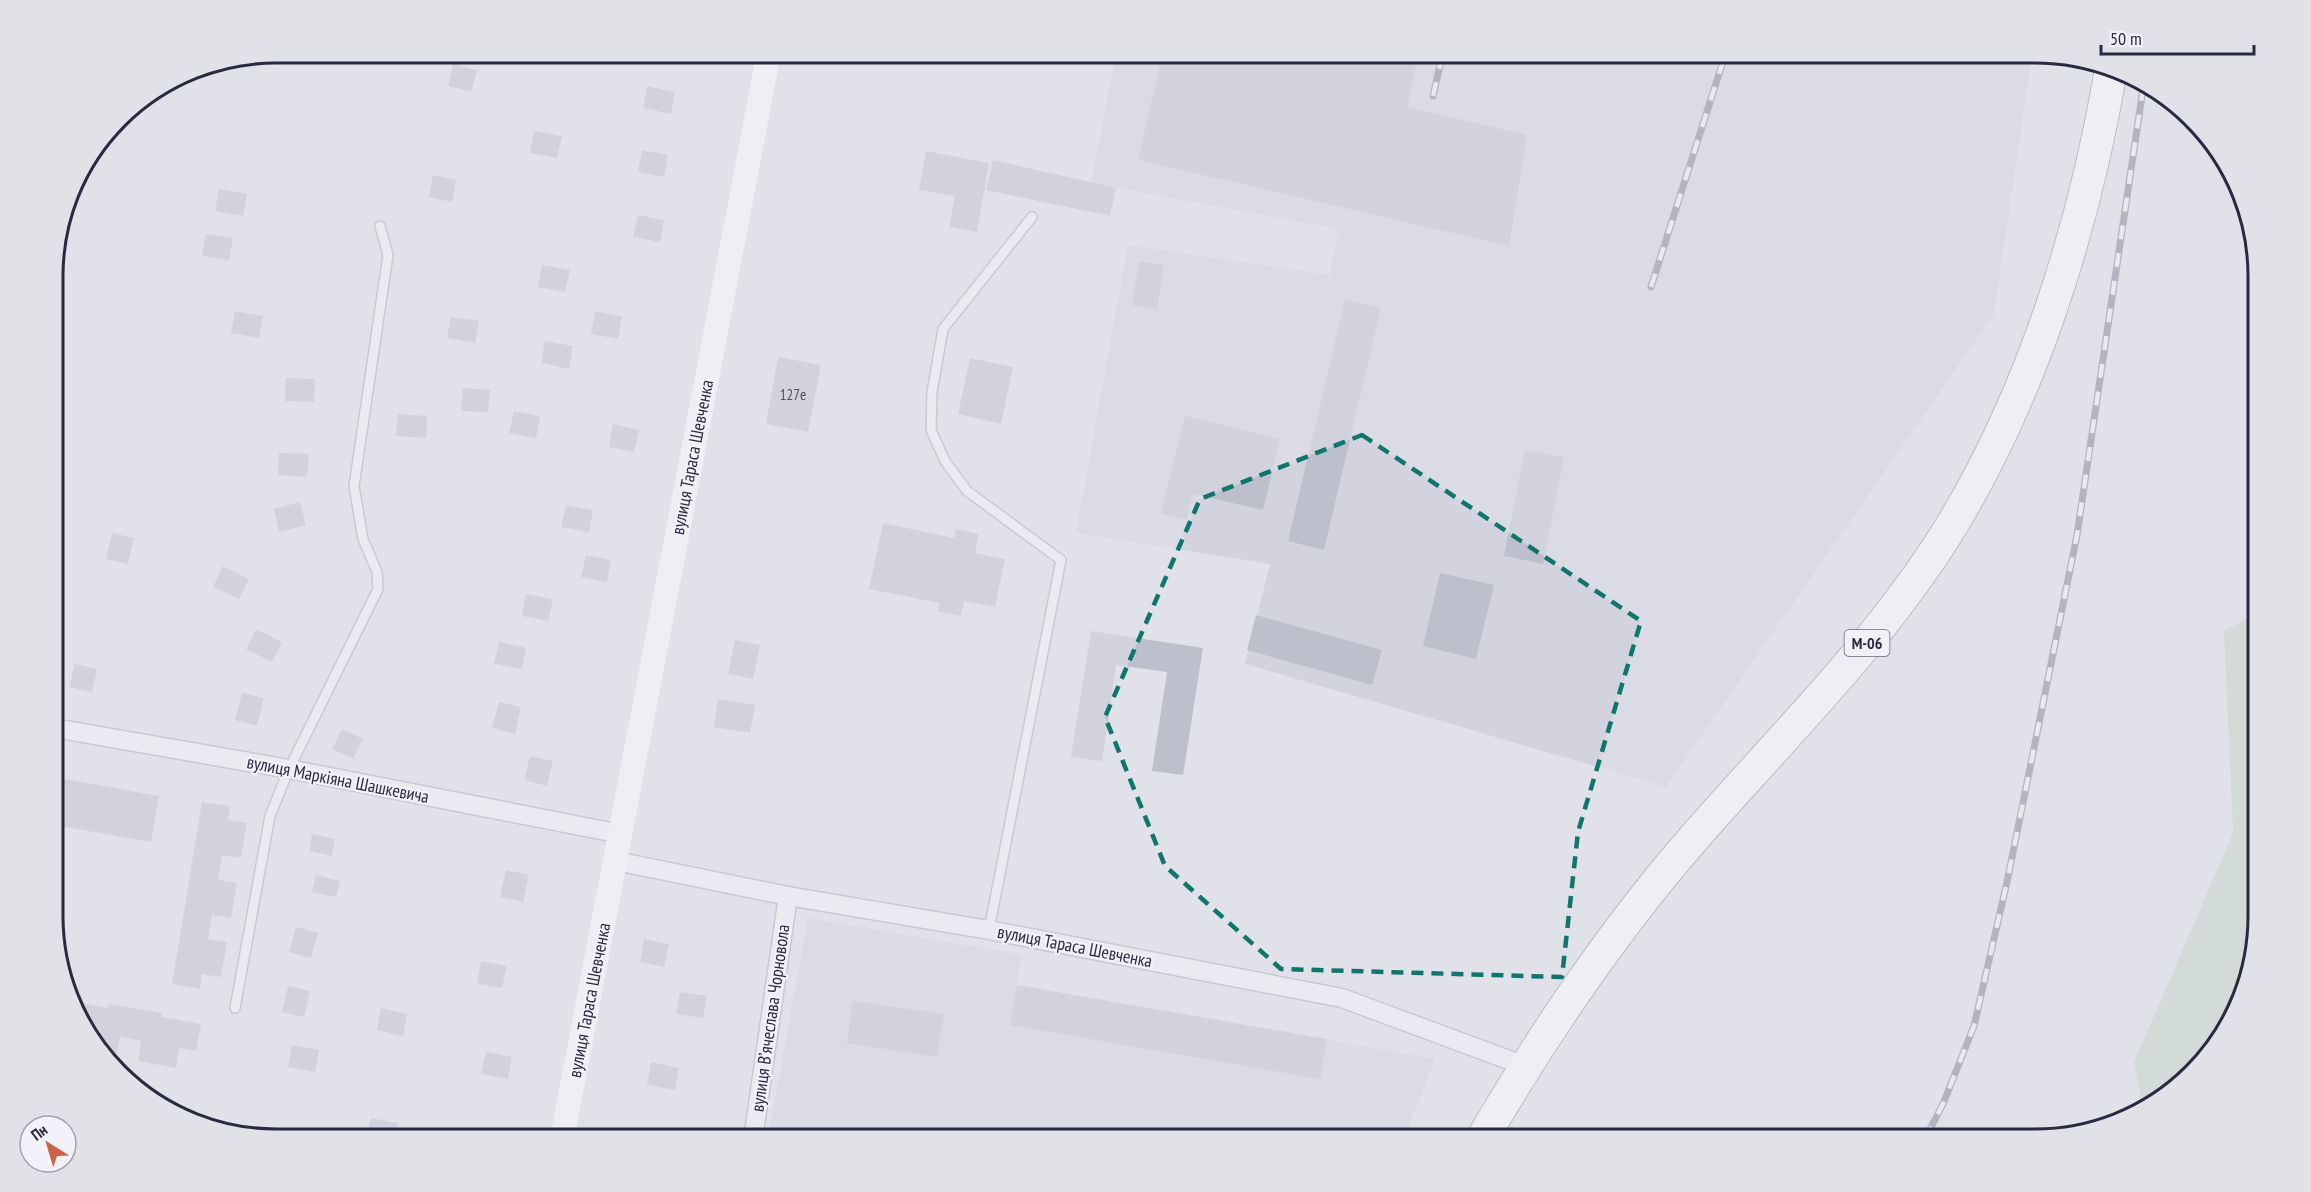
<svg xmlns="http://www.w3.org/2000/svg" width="2311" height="1192" font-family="'PT Sans Narrow',sans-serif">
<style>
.built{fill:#d3d3df}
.green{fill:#c2d3c4}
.building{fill:#bebfcc}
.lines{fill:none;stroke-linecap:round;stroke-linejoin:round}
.lane-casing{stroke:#aaaab7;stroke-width:12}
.street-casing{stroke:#aaaab7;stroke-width:21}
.highway-casing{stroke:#8889a0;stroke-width:34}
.lane{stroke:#f4f4f8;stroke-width:9}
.street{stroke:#f4f4f8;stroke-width:18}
.secondary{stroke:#fff;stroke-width:24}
.highway{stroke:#fff;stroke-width:32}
.rail-casing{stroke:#7a7b93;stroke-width:7}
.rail{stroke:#f1f1f7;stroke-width:4.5;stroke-dasharray:14;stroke-linecap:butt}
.marked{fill:none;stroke:#0f766e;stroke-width:4.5;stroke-dasharray:12 8;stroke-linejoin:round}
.labels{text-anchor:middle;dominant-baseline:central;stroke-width:4.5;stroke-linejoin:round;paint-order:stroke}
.number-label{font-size:15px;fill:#4e4f64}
.shield{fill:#f1f1f7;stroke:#656678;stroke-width:1.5}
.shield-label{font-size:16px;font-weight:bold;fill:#292a41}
.street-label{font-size:18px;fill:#292a41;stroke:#f1f1f7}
.rim{fill:none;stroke:#292a41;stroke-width:3}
</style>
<rect width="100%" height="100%" fill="#e1e1ea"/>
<g class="built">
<polygon points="1116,53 2032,53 1994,314 1666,787 1245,664 1270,564 1076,533 1128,245 1330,275 1338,229 1091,183"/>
<polygon points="808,918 1022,955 1017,985 1435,1059 1404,1139 768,1139"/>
</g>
<polygon class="green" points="2258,612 2258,916 2236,1014 2203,1063 2159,1102 2143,1110 2134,1062 2233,833 2224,631"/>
<g class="building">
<polygon points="863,52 886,52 884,64 862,62"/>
<polygon points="1163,52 1419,52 1407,107 1527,135 1509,246 1138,160"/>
<polygon points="453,64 477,70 471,92 448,86"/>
<polygon points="647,86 675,92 671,114 643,108"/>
<polygon points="534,131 562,136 557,158 530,153"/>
<polygon points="642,150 668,155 664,177 638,172"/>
<polygon points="926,151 989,163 977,232 949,227 955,196 919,190"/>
<polygon points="993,160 1116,188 1110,216 986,190"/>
<polygon points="433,175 456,180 452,202 429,197"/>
<polygon points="219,189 247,194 243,216 215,211"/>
<polygon points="638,215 664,220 660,242 633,237"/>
<polygon points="206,234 233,238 229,260 202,256"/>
<polygon points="1139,261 1164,265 1157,309 1132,305"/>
<polygon points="542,265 570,270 565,292 538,287"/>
<polygon points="1345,300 1381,308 1324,550 1288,541"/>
<polygon points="235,311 263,316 259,338 231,333"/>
<polygon points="595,311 622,317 618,339 591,334"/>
<polygon points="451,317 479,321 475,343 447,338"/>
<polygon points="545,341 573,346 569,369 541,363"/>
<polygon points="778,357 821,365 808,432 766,424"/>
<polygon points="970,358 1013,367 1001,424 958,414"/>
<polygon points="286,378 315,379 314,402 285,401"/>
<polygon points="463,388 490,390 488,412 461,411"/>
<polygon points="514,411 540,416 536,438 509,433"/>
<polygon points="398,414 427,416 426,438 396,436"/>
<polygon points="1185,416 1280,439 1263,510 1193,494 1186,520 1161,514"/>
<polygon points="613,424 639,430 634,452 609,447"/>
<polygon points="1525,450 1564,457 1543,564 1504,556"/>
<polygon points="279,453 309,454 307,477 278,475"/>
<polygon points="300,502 306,525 279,532 274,509"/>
<polygon points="566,505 593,510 589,532 561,527"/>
<polygon points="883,523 954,538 956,529 979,534 975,553 1005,559 995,607 964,601 961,616 938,612 939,603 869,589"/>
<polygon points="112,533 134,538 128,564 106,559"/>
<polygon points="586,555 611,560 607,582 581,577"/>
<polygon points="223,566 249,579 239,599 213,587"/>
<polygon points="1440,573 1494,585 1476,659 1423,646"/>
<polygon points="526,594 553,599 548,621 522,616"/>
<polygon points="1256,615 1382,650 1372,685 1247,650"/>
<polygon points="256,629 282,642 272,662 246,649"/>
<polygon points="1091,631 1203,648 1183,775 1152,771 1167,672 1116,665 1102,761 1071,757"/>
<polygon points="735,640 760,645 753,679 728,674"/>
<polygon points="499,642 526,648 522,669 494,664"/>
<polygon points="75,664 97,669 92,692 69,687"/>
<polygon points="242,693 264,698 257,726 235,720"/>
<polygon points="718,699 755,705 750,733 714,727"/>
<polygon points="499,702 521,707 515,734 492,728"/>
<polygon points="342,729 363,739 353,759 332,749"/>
<polygon points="530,756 553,761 547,786 524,780"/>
<polygon points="54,777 159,796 151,842 54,825"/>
<polygon points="202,802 230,806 228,820 247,823 241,858 222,855 218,880 237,883 231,918 212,915 208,939 227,942 221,977 202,974 200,989 172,984"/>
<polygon points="312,834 335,839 332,856 309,851"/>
<polygon points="506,870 529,875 523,902 500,897"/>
<polygon points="316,875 340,881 336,897 312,892"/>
<polygon points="296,927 318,933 311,958 289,952"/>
<polygon points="644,939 669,944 664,967 640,962"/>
<polygon points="481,961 507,966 502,988 477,984"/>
<polygon points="1017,985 1327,1039 1320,1079 1010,1025"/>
<polygon points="288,986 310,991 304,1017 282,1012"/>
<polygon points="680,992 707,996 703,1018 676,1014"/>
<polygon points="70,1001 108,1008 109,1004 162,1013 161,1017 201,1024 196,1051 179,1048 176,1068 138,1061 141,1041 120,1037 116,1058 103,1055"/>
<polygon points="853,1001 944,1014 937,1057 847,1043"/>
<polygon points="381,1008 407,1014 403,1036 377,1030"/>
<polygon points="292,1045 319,1050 315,1072 288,1067"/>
<polygon points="486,1052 512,1057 508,1079 481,1074"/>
<polygon points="651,1062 679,1068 675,1090 647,1085"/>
<polygon points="371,1118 398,1123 395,1139 367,1139"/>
<polygon points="1060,1133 1092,1138 1092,1139 1058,1139"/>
</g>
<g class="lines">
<g class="lane-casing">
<g id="lane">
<polyline points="989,930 1061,560 967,491 945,461 931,430 932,392 943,329 1032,217"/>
<polyline points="235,1008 270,816 289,769 378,589 377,572 363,539 354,486 388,255 380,226"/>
</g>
</g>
<g class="street-casing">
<g id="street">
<polyline points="54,728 289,769 621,834"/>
<polyline points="616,861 788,896 989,930 1342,998 1525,1066"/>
<polyline points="753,1139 788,896"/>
</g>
</g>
<g class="highway-casing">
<path id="highway" d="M1482 1139C1544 1033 1612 932 1693 839 1780 739 1876 646 1947 533 2032 396 2084 228 2111 70"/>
</g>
<use href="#lane" class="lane"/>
<use href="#street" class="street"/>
<polyline class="secondary" points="562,1139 769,52"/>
<use href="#highway" class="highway"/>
<g class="rail-casing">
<g id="rail">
<polyline points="1433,96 1443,52"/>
<polyline points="1651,287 1726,52"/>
<polyline points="1925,1139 1943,1104 1974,1026 2007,882 2077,535 2144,82"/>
</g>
</g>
<use href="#rail" class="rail"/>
</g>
<path d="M0 0H2311V1192H0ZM1362 435 1641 621 1578 832 1562 977 1281 969 1165 866 1105 717 1200 499Z" fill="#e1e1ea" fill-opacity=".55" fill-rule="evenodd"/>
<path class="marked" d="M1362 435 1641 621 1578 832 1562 977 1281 969 1165 866 1105 717 1200 499Z"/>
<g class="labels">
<g class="number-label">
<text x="793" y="394">127е</text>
</g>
<rect class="shield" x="1844.5" y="630" width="45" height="26" rx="4.5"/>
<g class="shield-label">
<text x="1867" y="643">М-06</text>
</g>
<g class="street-label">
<text transform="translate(692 457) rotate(-79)">вулиця Тараса Шевченка</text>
<text transform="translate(338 779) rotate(11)">вулиця Маркіяна Шашкевича</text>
<text transform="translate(1075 946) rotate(11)">вулиця Тараса Шевченка</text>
<text transform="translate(589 1000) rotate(-79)">вулиця Тараса Шевченка</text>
<text transform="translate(770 1018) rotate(-82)">вулиця Вʼячеслава Чорновола</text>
</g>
</g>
<path d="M0 0H2311V1192H0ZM276 63H2035A213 213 0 0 1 2248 276V916A213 213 0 0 1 2035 1129H276A213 213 0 0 1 63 916V276A213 213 0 0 1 276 63Z" fill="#e1e1e8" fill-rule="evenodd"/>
<path class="rim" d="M276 63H2035A213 213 0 0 1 2248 276V916A213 213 0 0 1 2035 1129H276A213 213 0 0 1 63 916V276A213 213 0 0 1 276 63Z"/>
<g transform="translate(48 1144) rotate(323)"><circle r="28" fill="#f1f1f7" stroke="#a1a1ae" stroke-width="1.5"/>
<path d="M0-4.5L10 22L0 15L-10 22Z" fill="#cd6247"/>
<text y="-9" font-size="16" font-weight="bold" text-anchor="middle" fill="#292a41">Пн</text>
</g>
<path d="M2101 45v9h153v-9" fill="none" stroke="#292a41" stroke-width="3"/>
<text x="2110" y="45" font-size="18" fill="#292a41" stroke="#f1f1f7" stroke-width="4.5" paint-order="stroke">50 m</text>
</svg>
